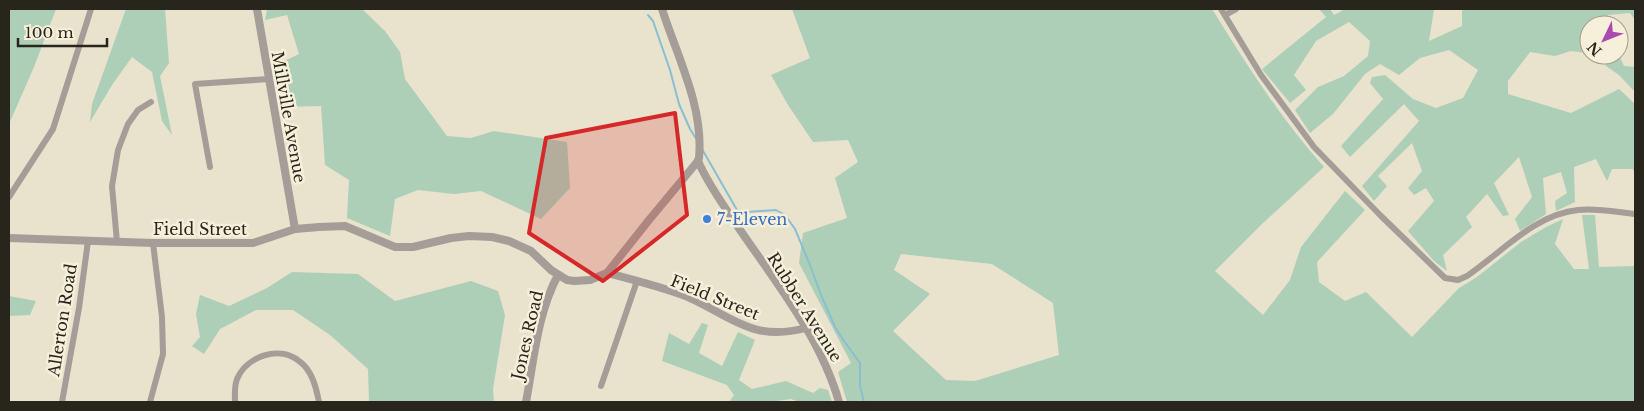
<svg xmlns="http://www.w3.org/2000/svg" width="1644" height="411" font-family="'Libre Baskerville',serif">
<style>
.green{fill:#adcfb8;fill-rule:evenodd}
.lines{fill:none;stroke-linecap:round;stroke-linejoin:round}
.stream{stroke:#89bfd1;stroke-width:2}
.minor{stroke:#a59d97;stroke-width:6}
.tertiary{stroke:#a59d97;stroke-width:8}
.marked{fill:#d62828;fill-opacity:0.2;stroke:#d62828;stroke-width:4;stroke-linejoin:round}
.shop-dot{fill:#3f7fe0;stroke:#f6efda;stroke-width:2}
.labels{text-anchor:middle;dominant-baseline:central;stroke-width:5;stroke-linejoin:round;paint-order:stroke}
.street-label{font-size:16px;fill:#28251d;stroke:#f6efda}
.shop-label{font-size:16px;fill:#366cbe;stroke:#f6efda;text-anchor:start}
</style>
<rect width="100%" height="100%" fill="#e9e2cd"/>
<g class="green">
<polygon points="9,9 56,9 34,67 9,124"/>
<polygon points="126,9 165,9 169,63 160,76 172,135 162,121 152,72 132,57 112,85 90,122 92,104"/>
<polygon points="270,9 362,9 385,31 400,52 405,79 447,136 471,138 494,131 567,142 570,188 541,219 481,191 454,194 418,190 395,199 390,236 347,218 349,180 325,165 321,106 282,107 274,66 299,54 287,15 265,20 267,10"/>
<path d="M792 9H1212C1246 64 1281 119 1324 167L1262 224 1215 271 1263 315 1290 280 1301 247 1345 191 1365 210 1317 262 1319 282 1345 301 1366 292 1412 337 1459 288 1477 277 1521 242 1546 227 1563 219 1555 244 1574 269H1589L1582 215H1595L1599 267 1635 266V402H847L838 372 851 363 799 263 803 233 847 218 835 178 858 162 848 140 813 142 788 105 771 75 810 58ZM901 254 992 264 1053 303 1059 355 975 381 946 380 893 331 930 294 894 270Z"/>
<polygon points="1319,9 1330,9 1334,15 1345,9 1434,9 1429,41 1462,26 1462,11 1465,9 1635,9 1635,20 1630,13 1608,15 1609,25 1589,25 1589,52 1587,53 1571,51 1555,56 1530,52 1508,81 1508,94 1571,113 1619,89 1635,104 1635,176 1633,169 1612,169 1607,181 1596,159 1574,167 1575,202 1556,211 1555,201 1567,193 1561,172 1543,178 1546,214 1520,231 1515,219 1532,197 1519,157 1494,183 1509,215 1503,216 1487,194 1466,217 1472,227 1443,255 1447,271 1434,261 1408,231 1434,201 1426,188 1414,195 1408,188 1422,171 1412,143 1378,176 1387,186 1374,201 1362,186 1419,121 1404,104 1350,157 1341,146 1383,99 1370,83 1372,77 1385,75 1413,99 1436,108 1463,98 1478,70 1449,50 1420,58 1399,75 1380,64 1365,74 1333,114 1310,133 1295,110 1318,87 1344,76 1368,56 1370,41 1349,22 1316,41 1294,75 1306,90 1290,103 1262,69 1326,17"/>
<polygon points="1600,55 1619,55 1624,66 1635,67 1635,92 1619,75 1606,66"/>
<polygon points="292,272 358,274 395,301 471,281 498,291 505,315 493,389 494,402 369,402 368,369 330,335 293,310 256,310 220,329 204,354 192,346 200,337 196,314 200,295 229,306 267,288"/>
<polygon points="9,296 36,301 30,315 9,316"/>
<polygon points="702,323 708,325 699,353 722,366 738,332 755,340 739,380 752,389 786,381 813,393 820,388 828,390 832,402 799,402 791,399 769,402 729,402 734,395 727,385 662,361 669,333 689,344"/>
</g>
<g class="lines">
<g class="stream">
<polyline points="648,15 653,21 670,70 679,104 690,129 697,140"/>
<polyline points="702,149 737,210 747,212 776,210 785,215 795,229 810,265 821,295 835,327 844,341 860,363 860,386 864,402"/>
</g>
<g class="minor">
<path d="M1221 9 1261 75 1314 147 1381 216 1445 278 1458 280 1467 276C1501 253 1535 214 1578 210 1597 208 1616 212 1635 214"/>
<polyline points="1225,15 1236,9"/>
<polyline points="210,167 195,84 269,79"/>
<polyline points="9,197 53,129 91,9"/>
<polyline points="117,242 112,186 118,150 128,124 138,110 151,102"/>
<polyline points="601,386 637,281"/>
<polyline points="62,402 79,308 88,241"/>
<polyline points="150,402 163,354 162,317 153,243"/>
<path d="M235 402C235 395 234 387 237 379 247 356 279 345 299 361 312 370 316 387 319 402"/>
</g>
<g class="tertiary">
<polyline points="257,9 295,229"/>
<path d="M698 161C708 184 722 203 736 224 774 280 820 336 839 402"/>
<path d="M9 238 153 243H253L295 229 319 227 345 226 395 247H413L451 238 469 236 492 237 509 241 531 251 551 270 567 280 574 281 590 280 607 273 649 220 698 161 699 158C704 107 677 56 662 9"/>
<path d="M607 273C634 280 662 287 688 297 733 317 752 342 806 328"/>
<path d="M526 402C534 360 537 314 558 275"/>
</g>
</g>
<path class="marked" d="M675 113 687 215 603 281 529 233 546 138Z"/>
<circle class="shop-dot" cx="707" cy="219" r="5"/>
<g class="labels">
<g class="street-label">
<text transform="translate(289 117) rotate(80)">Millville Avenue</text>
<text x="200" y="229">Field Street</text>
<text transform="translate(715 297) rotate(22)">Field Street</text>
<text transform="translate(805 307) rotate(58)">Rubber Avenue</text>
<text transform="translate(62 320) rotate(-81)">Allerton Road</text>
<text transform="translate(527 335) rotate(-77)">Jones Road</text>
</g>
<g class="shop-label">
<text x="717" y="219">7-Eleven</text>
</g>
</g>
<rect width="1644" height="411" fill="none" stroke="#28251d" stroke-width="20"/>
<g transform="translate(1604 40) rotate(227)"><circle r="24" fill="#f6efda" stroke="#a49e8e"/>
<path d="M0-4L9 19L0 12L-9 19Z" fill="#ab49b0"/>
<text y="-8" font-size="14" font-weight="bold" text-anchor="middle" fill="#28251d">N</text>
</g>
<path d="M18 38v8h89v-8" fill="none" stroke="#28251d" stroke-width="2.5"/>
<text x="25" y="38" font-size="15" fill="#28251d" stroke="#f6efda" stroke-width="4" paint-order="stroke">100 m</text>
</svg>
